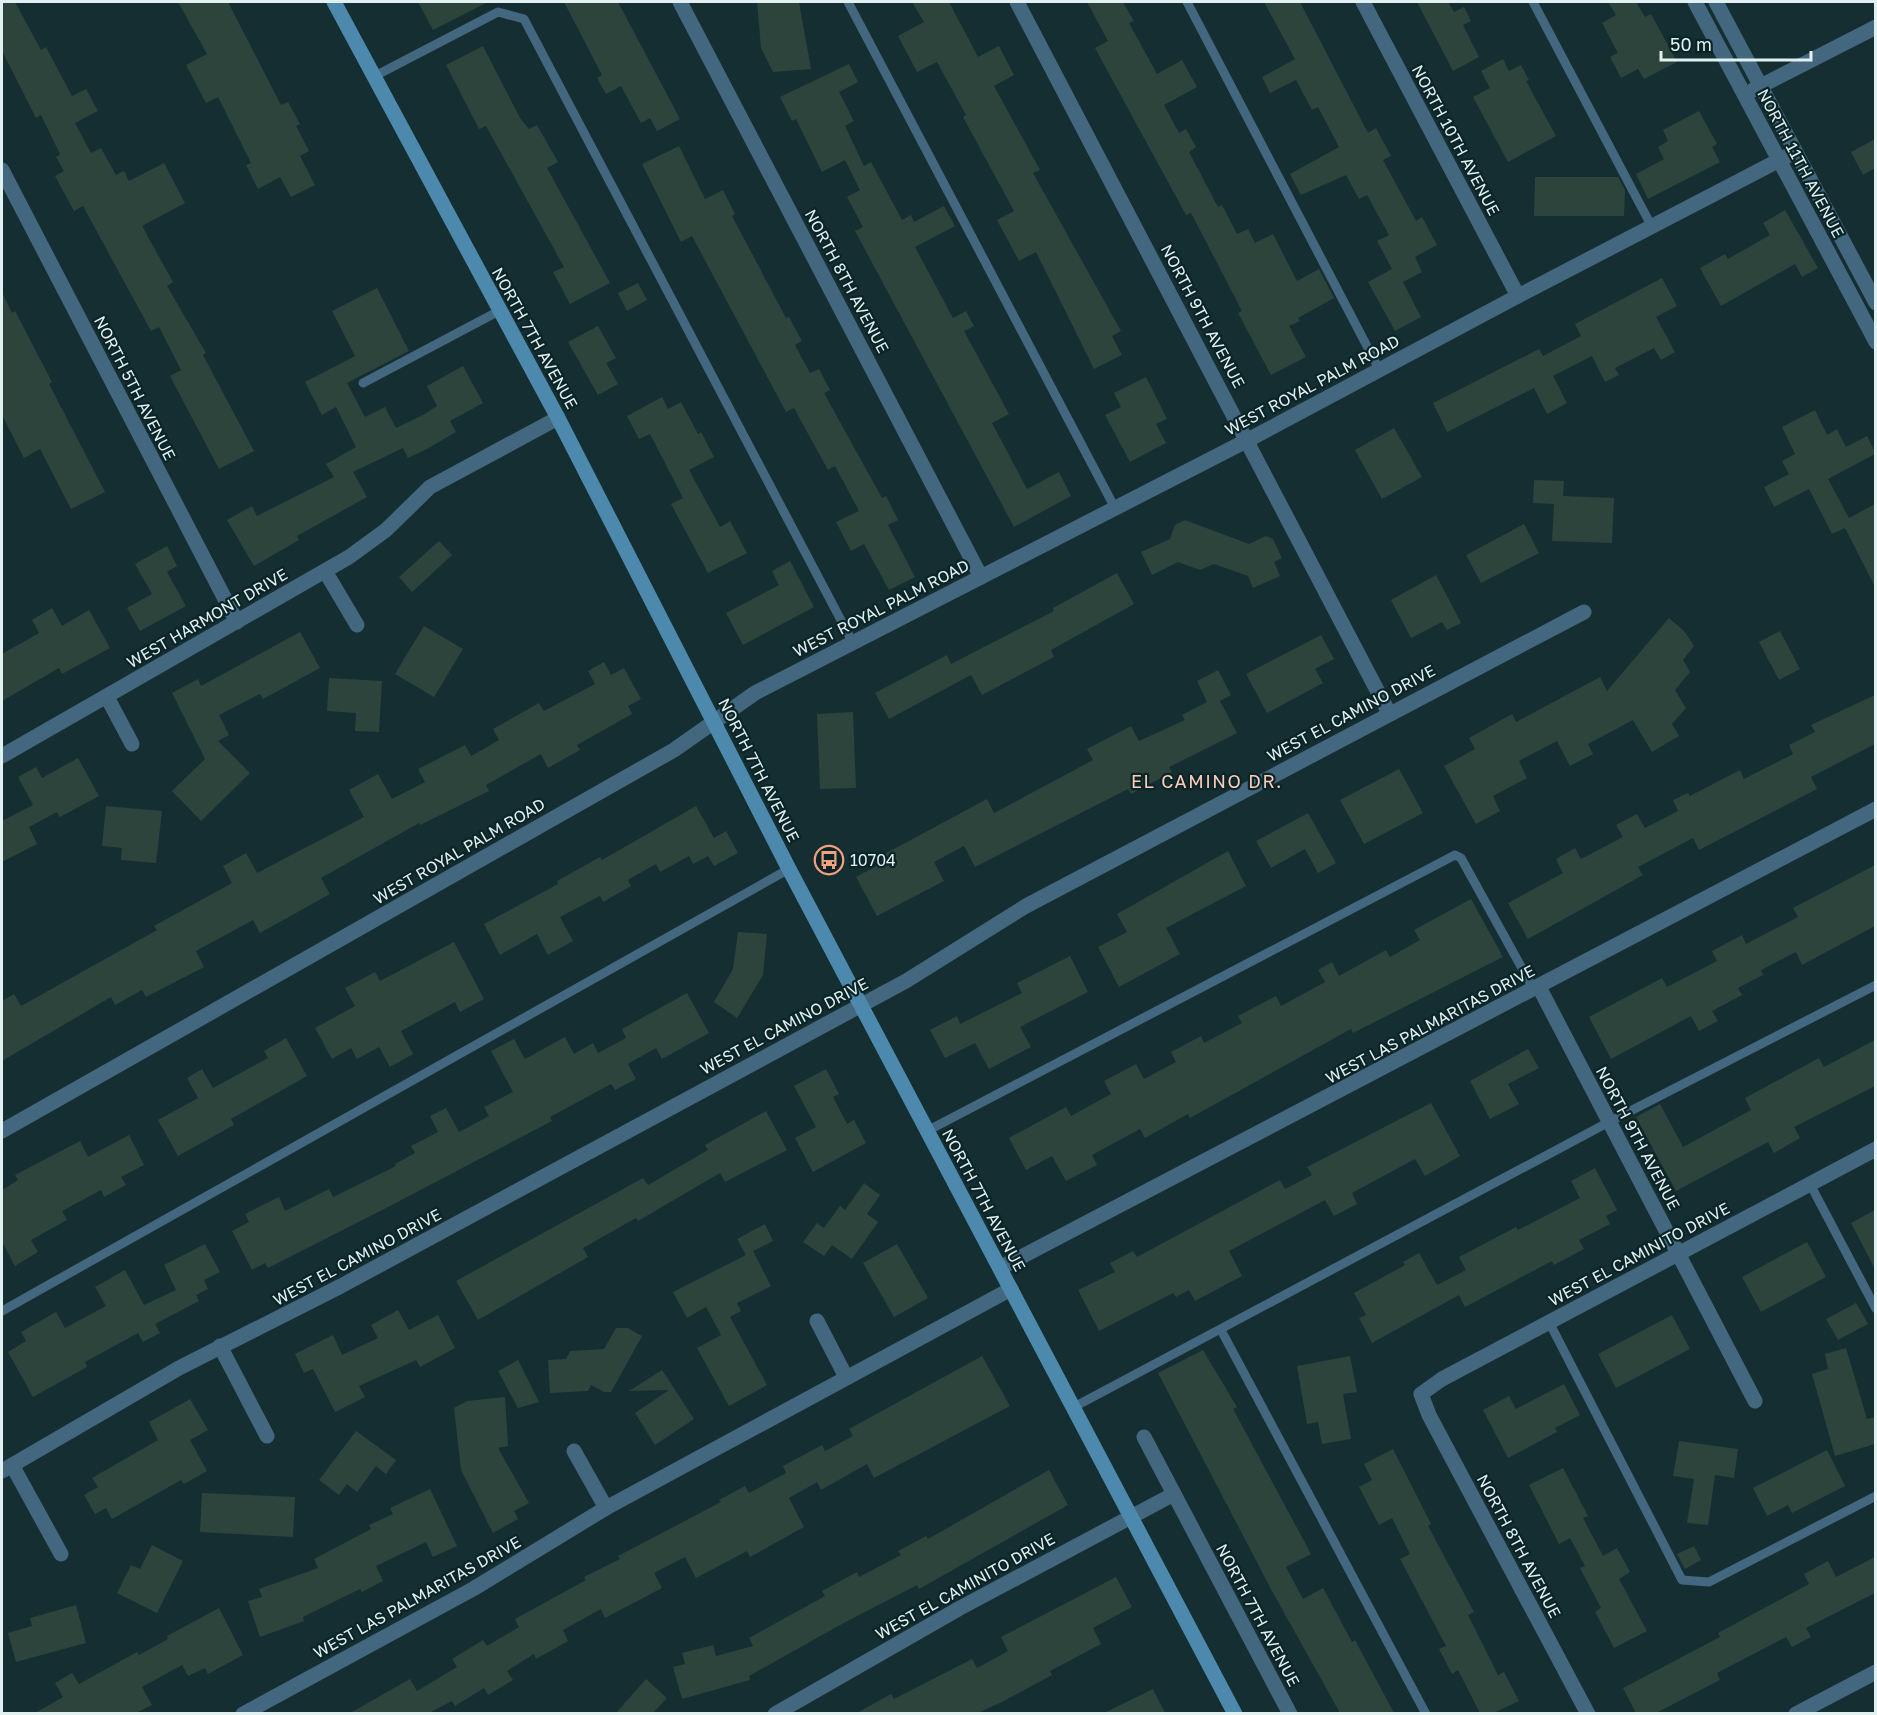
<svg xmlns="http://www.w3.org/2000/svg" width="1877" height="1715" font-family="'Golos Text',sans-serif">
<style>
.building{fill:#2d443c}
.lines{fill:none;stroke-linecap:round;stroke-linejoin:round}
.lane{stroke:#42677e;stroke-width:9}
.street{stroke:#42677e;stroke-width:15}
.secondary{stroke:#4c89ad;stroke-width:15}
.labels{text-anchor:middle;dominant-baseline:central;stroke-width:4.5;stroke-linejoin:round;paint-order:stroke}
.street-label{font-size:16px;fill:#e1f0f1;stroke:#0b2427}
.poi-label{font-size:16px;fill:#e1f0f1;stroke:#0b2427;text-anchor:start}
.neighbourhood-label{font-size:18px;letter-spacing:1.5px;fill:#fdceba;stroke:#0b2427}
</style>
<rect width="100%" height="100%" fill="#152e31"/>
<g class="building">
<polygon points="2,2 15,2 41,50 46,47 72,96 86,89 98,111 75,123 91,153 101,148 116,175 124,171 129,181 164,163 185,203 142,226 173,282 167,286 206,353 203,355 254,451 219,469 170,376 181,370 159,327 151,331 83,206 74,211 55,176 64,171 56,157 60,154 41,115 36,118 2,51"/>
<polygon points="178,2 228,2 281,105 288,102 300,124 296,126 309,151 300,156 315,185 291,197 280,177 258,189 246,165 251,163 218,97 206,103 186,65 207,54"/>
<polygon points="418,2 488,2 433,30"/>
<polygon points="564,2 618,2 680,119 657,131 650,118 641,123 621,86 606,94 597,78 602,75"/>
<polygon points="757,2 799,2 811,69 773,72 761,48"/>
<polygon points="912,2 949,2 978,57 999,46 1014,75 994,86 1040,170 1033,173 1121,331 1112,336 1122,355 1094,369 1036,252 1019,261 997,220 1014,211 963,117 966,115 937,62 917,72 898,36 924,22"/>
<polygon points="1087,2 1123,2 1134,21 1129,23 1157,74 1182,60 1197,87 1164,105 1179,133 1186,129 1196,147 1189,152 1218,207 1222,205 1237,234 1248,229 1255,243 1273,234 1297,281 1319,269 1334,298 1298,318 1300,321 1289,326 1306,357 1271,375 1238,313 1242,311 1191,213 1186,215 1095,48 1108,41"/>
<polygon points="1264,2 1300,2 1368,133 1376,128 1391,156 1383,160 1416,221 1422,217 1437,245 1415,257 1422,272 1403,282 1421,317 1395,331 1368,282 1392,269 1377,241 1389,235 1367,195 1359,199 1346,175 1301,195 1290,174 1339,147 1318,107 1312,110 1296,80 1270,93 1262,77 1295,59"/>
<polygon points="1417,2 1448,2 1454,12 1464,7 1471,21 1463,25 1479,57 1453,71"/>
<polygon points="1608,2 1636,2 1645,17 1651,14 1677,62 1644,79 1638,69 1621,78 1610,57 1618,53 1602,23 1616,15"/>
<polygon points="483,46 520,118 529,129 537,125 558,162 547,168 610,283 570,304 553,272 564,267 486,126 479,129 446,65"/>
<polygon points="1503,59 1509,71 1521,65 1529,80 1526,81 1556,136 1508,162 1473,97 1490,88 1481,71"/>
<polygon points="849,64 858,82 839,92 854,121 845,126 864,166 871,162 902,220 911,215 914,222 944,206 955,226 915,247 953,318 966,311 974,326 964,331 1009,414 992,423 1027,489 1059,472 1071,496 1014,527 855,231 863,227 847,197 860,190 845,160 822,172 796,119 792,121 780,97"/>
<polygon points="1699,111 1717,144 1712,147 1720,162 1648,199 1636,174 1664,159 1658,147 1668,141 1663,130"/>
<polygon points="1875,139 1875,168 1863,175 1851,152"/>
<polygon points="679,146 705,199 723,190 735,214 732,216 786,318 789,317 802,341 795,345 810,373 819,369 830,390 824,393 882,498 886,496 898,520 888,525 915,577 889,590 864,544 851,551 836,522 859,511 835,466 828,470 794,408 786,412 692,236 681,242 642,164"/>
<polygon points="1535,177 1618,177 1625,190 1624,216 1534,216"/>
<polygon points="1785,210 1818,268 1802,277 1795,264 1721,306 1700,268 1725,254 1728,259 1770,235 1763,223"/>
<polygon points="1662,278 1677,306 1656,317 1675,352 1661,360 1654,348 1615,368 1619,375 1605,382 1592,356 1553,376 1567,403 1547,414 1534,388 1447,432 1433,403 1539,349 1543,356 1581,336 1575,324"/>
<polygon points="638,283 647,300 627,311 618,293"/>
<polygon points="377,288 409,351 347,383 365,417 385,407 396,428 423,415 437,406 427,386 463,366 483,403 450,421 456,432 427,449 408,458 403,448 353,472 367,497 297,536 299,540 254,566 227,520 252,506 257,516 334,477 326,464 356,447 336,407 322,415 305,382 355,356 332,311"/>
<polygon points="2,292 12,313 15,311 52,382 49,384 105,492 71,509 40,449 24,458 2,415"/>
<polygon points="598,326 616,358 606,363 618,384 598,395 568,342"/>
<polygon points="1146,377 1167,419 1156,424 1166,443 1130,462 1105,415 1121,407 1114,393"/>
<polygon points="662,397 668,409 681,402 698,434 701,432 714,457 689,470 720,527 730,521 747,553 708,573 671,504 683,498 650,434 639,439 627,416"/>
<polygon points="1815,410 1827,435 1837,429 1846,447 1867,436 1875,452 1875,454 1828,479 1849,518 1875,504 1875,587 1845,528 1832,534 1809,489 1774,507 1764,487 1789,474 1782,461 1795,454 1782,427"/>
<polygon points="1394,428 1422,477 1382,499 1355,450"/>
<polygon points="1534,480 1564,481 1563,496 1614,498 1612,543 1552,541 1554,504 1533,503"/>
<polygon points="1185,520 1249,544 1266,536 1273,539 1282,558 1274,562 1280,576 1253,588 1248,576 1214,564 1200,570 1178,562 1152,575 1141,552 1170,539 1175,525"/>
<polygon points="1524,524 1539,553 1481,583 1466,555"/>
<polygon points="439,541 452,555 412,592 399,577"/>
<polygon points="167,546 177,566 167,572 186,606 140,631 127,608 152,594 135,564"/>
<polygon points="790,561 814,607 743,645 726,613 779,585 772,571"/>
<polygon points="1117,573 1134,604 1051,650 1054,657 982,695 971,675 889,719 875,693 947,655 951,664 1054,611 1053,608"/>
<polygon points="1436,575 1461,623 1447,630 1442,622 1411,638 1391,600"/>
<polygon points="52,608 62,626 89,610 110,648 62,674 59,668 2,701 2,654 39,633 32,620"/>
<polygon points="1669,618 1684,631 1694,646 1683,660 1690,672 1675,690 1686,708 1672,724 1679,736 1652,752 1633,720 1588,744 1593,754 1570,766 1557,741 1519,761 1527,778 1493,796 1500,811 1476,824 1444,766 1475,749 1469,738 1512,714 1516,722 1600,677 1607,691"/>
<polygon points="424,626 463,649 434,697 395,674"/>
<polygon points="1780,631 1800,669 1779,680 1759,642"/>
<polygon points="300,632 320,668 263,699 260,694 219,715 229,735 218,741 250,773 201,821 172,791 205,759 172,693 198,679 201,686"/>
<polygon points="1321,635 1334,659 1315,669 1323,683 1267,713 1246,674"/>
<polygon points="604,662 611,675 624,668 641,699 628,706 632,714 577,745 580,750 548,768 541,754 486,785 489,791 420,825 419,823 321,878 330,894 260,933 253,920 196,951 204,967 146,997 142,990 115,1005 111,997 2,1061 2,1001 14,994 21,1006 157,930 154,926 232,883 223,866 246,853 257,873 364,817 349,790 378,774 392,799 425,782 418,769 465,745 471,756 499,740 493,729 539,703 544,711 595,684 588,671"/>
<polygon points="1218,670 1231,695 1220,701 1237,733 1169,767 1172,772 1131,794 1128,789 975,867 964,846 934,862 944,881 877,916 856,877 882,863 879,857 987,799 994,813 1093,760 1087,749 1131,726 1139,741 1185,720 1182,715 1207,702 1197,681"/>
<polygon points="329,678 382,681 379,732 355,731 356,713 327,711"/>
<polygon points="1875,695 1875,744 1811,777 1817,789 1699,850 1693,838 1638,867 1643,875 1528,939 1508,903 1563,873 1556,859 1575,848 1581,859 1623,837 1616,825 1637,814 1645,828 1678,811 1673,800 1688,793 1690,796 1740,770 1744,779 1793,754 1789,745 1815,732 1811,725"/>
<polygon points="853,712 856,788 820,789 817,714"/>
<polygon points="78,758 99,796 60,817 57,812 29,827 37,844 2,862 2,821 33,805 18,777 36,767 42,778"/>
<polygon points="1399,769 1423,813 1364,844 1340,800"/>
<polygon points="106,806 162,811 156,863 121,860 122,848 102,846"/>
<polygon points="696,806 714,838 726,831 738,853 714,866 708,856 693,864 689,856 660,872 656,864 628,880 631,886 603,902 600,896 560,917 573,941 548,955 537,934 500,955 484,924 558,884 557,881 600,857 602,860"/>
<polygon points="1308,813 1336,863 1318,873 1305,849 1271,868 1256,841"/>
<polygon points="1228,851 1246,886 1166,928 1180,954 1119,987 1098,947 1127,932 1117,914"/>
<polygon points="1875,865 1875,926 1802,965 1796,952 1761,970 1763,975 1738,988 1742,995 1712,1011 1718,1021 1699,1031 1691,1016 1611,1059 1589,1017 1662,978 1667,987 1717,961 1712,951 1742,935 1746,944 1798,917 1793,908"/>
<polygon points="1471,899 1503,957 1353,1033 1351,1029 1190,1118 1188,1114 1145,1138 1140,1129 1092,1155 1097,1165 1066,1181 1052,1156 1026,1170 1009,1138 1066,1107 1071,1116 1111,1094 1104,1081 1136,1064 1144,1079 1176,1062 1171,1052 1201,1036 1204,1043 1242,1023 1238,1016 1276,996 1281,1006 1325,982 1318,970 1332,962 1339,976 1386,950 1390,957 1420,940 1414,930"/>
<polygon points="738,932 767,934 763,975 737,1018 714,1002 733,969"/>
<polygon points="454,942 484,999 460,1012 455,1002 401,1031 413,1054 390,1067 379,1047 357,1059 351,1048 332,1059 315,1028 355,1006 345,988 375,972 380,981"/>
<polygon points="1070,956 1088,992 1020,1027 1031,1047 989,1069 975,1043 945,1058 930,1030 957,1016 960,1024 1022,993 1017,983"/>
<polygon points="687,993 709,1033 662,1059 656,1048 628,1064 636,1079 615,1090 611,1084 550,1117 552,1121 390,1206 268,1268 265,1263 252,1270 232,1231 249,1222 245,1214 279,1197 285,1211 329,1189 333,1197 396,1166 395,1164 415,1153 411,1146 438,1132 430,1116 446,1108 459,1132 489,1116 484,1107 513,1092 491,1051 514,1039 525,1059 565,1037 574,1054 593,1043 598,1053 626,1038 622,1029"/>
<polygon points="286,1038 307,1076 231,1119 234,1125 178,1156 158,1120 198,1098 187,1078 202,1069 213,1088 268,1058 264,1051"/>
<polygon points="1875,1040 1875,1086 1794,1127 1800,1138 1774,1153 1768,1142 1676,1191 1636,1117 1660,1104 1683,1147 1751,1110 1745,1098 1819,1058 1824,1067"/>
<polygon points="1528,1049 1539,1068 1508,1084 1519,1104 1490,1119 1470,1081"/>
<polygon points="826,1069 839,1094 833,1097 847,1124 854,1120 866,1143 813,1172 795,1138 816,1127 794,1086"/>
<polygon points="1431,1103 1460,1156 1425,1176 1415,1159 1352,1193 1357,1204 1334,1216 1325,1200 1229,1251 1242,1276 1195,1301 1189,1290 1176,1297 1173,1293 1099,1331 1078,1290 1115,1272 1110,1263 1133,1251 1137,1257 1280,1180 1285,1189 1312,1175 1307,1167"/>
<polygon points="766,1111 787,1150 725,1182 720,1173 638,1221 636,1218 583,1248 588,1257 478,1320 456,1281 643,1178 648,1185 708,1150 705,1145"/>
<polygon points="129,1135 144,1165 121,1177 126,1185 104,1197 101,1190 62,1211 67,1220 31,1240 38,1252 15,1266 2,1242 2,1190 18,1180 15,1175 80,1141 88,1157"/>
<polygon points="1595,1168 1617,1210 1606,1216 1610,1224 1579,1240 1584,1249 1554,1265 1552,1261 1465,1307 1459,1295 1372,1343 1359,1318 1366,1315 1354,1293 1405,1265 1403,1262 1419,1253 1437,1285 1466,1270 1459,1257 1516,1227 1518,1230 1580,1198 1571,1181"/>
<polygon points="864,1183 880,1195 867,1214 878,1222 852,1259 832,1245 824,1256 803,1242 817,1223 824,1228 840,1206 845,1210"/>
<polygon points="1875,1210 1875,1269 1851,1223"/>
<polygon points="765,1224 773,1241 753,1251 771,1286 737,1303 741,1311 730,1317 767,1385 729,1406 697,1348 721,1335 706,1307 687,1318 673,1292 746,1255 737,1239"/>
<polygon points="1807,1242 1826,1277 1761,1312 1742,1277"/>
<polygon points="205,1244 220,1272 204,1280 208,1289 196,1295 199,1301 155,1324 160,1333 143,1342 138,1333 85,1362 87,1367 33,1397 8,1352 26,1341 21,1332 56,1312 65,1328 106,1306 95,1287 125,1270 144,1305 176,1290 164,1265"/>
<polygon points="897,1244 928,1298 894,1317 863,1263"/>
<polygon points="1856,1303 1868,1324 1838,1340 1826,1319"/>
<polygon points="398,1310 409,1330 438,1315 455,1348 420,1367 416,1360 359,1386 365,1397 335,1412 313,1369 304,1373 295,1354 333,1335 342,1355 378,1338 371,1325"/>
<polygon points="1672,1315 1690,1349 1616,1388 1598,1354"/>
<polygon points="616,1328 628,1328 642,1336 611,1392 604,1392 591,1385 588,1391 550,1393 548,1360 566,1359 570,1351 604,1349"/>
<polygon points="1846,1348 1867,1419 1875,1417 1875,1444 1835,1456 1812,1374 1828,1369 1825,1354"/>
<polygon points="1203,1350 1237,1407 1233,1409 1311,1554 1286,1567 1303,1599 1323,1588 1352,1642 1355,1640 1394,1713 1340,1713 1272,1591 1158,1373"/>
<polygon points="982,1356 1010,1406 874,1478 867,1464 821,1490 817,1482 789,1498 804,1527 750,1557 747,1551 696,1578 685,1557 654,1573 662,1588 605,1618 601,1609 563,1630 568,1641 536,1659 534,1654 507,1671 513,1680 488,1695 484,1688 455,1706 452,1701 429,1713 350,1713 410,1679 417,1691 457,1667 452,1659 483,1640 487,1646 519,1627 515,1619 586,1580 584,1577 620,1559 618,1556 721,1502 719,1500 745,1486 749,1493 786,1473 783,1466 822,1445 825,1451 853,1436 849,1429"/>
<polygon points="1350,1356 1357,1392 1343,1394 1351,1439 1322,1444 1318,1422 1307,1424 1297,1366"/>
<polygon points="518,1360 539,1402 518,1408 498,1371"/>
<polygon points="662,1370 694,1419 655,1445 635,1413 669,1390 629,1391"/>
<polygon points="1564,1384 1580,1415 1555,1428 1557,1432 1508,1458 1483,1410 1509,1396 1516,1409"/>
<polygon points="505,1397 508,1446 498,1448 529,1503 514,1511 518,1519 493,1533 461,1470 454,1408 467,1401"/>
<polygon points="190,1399 208,1430 190,1440 207,1471 184,1484 181,1480 112,1519 106,1508 95,1514 84,1495 98,1487 92,1478 158,1440 149,1422"/>
<polygon points="356,1431 396,1460 386,1474 376,1466 357,1492 347,1484 339,1495 319,1480"/>
<polygon points="1679,1441 1738,1449 1734,1478 1715,1475 1708,1525 1687,1523 1694,1479 1673,1476"/>
<polygon points="1393,1449 1431,1524 1428,1526 1474,1612 1468,1615 1498,1675 1504,1672 1519,1701 1494,1713 1480,1713 1458,1670 1452,1674 1439,1649 1446,1646 1400,1559 1410,1554 1392,1518 1379,1525 1359,1487 1372,1480 1364,1464"/>
<polygon points="1827,1450 1845,1486 1792,1513 1788,1505 1767,1516 1753,1488"/>
<polygon points="1563,1468 1588,1516 1583,1518 1603,1556 1617,1548 1630,1572 1619,1579 1647,1631 1614,1648 1595,1612 1601,1608 1580,1568 1585,1566 1570,1538 1559,1544 1529,1485"/>
<polygon points="1049,1470 1068,1505 919,1589 917,1585 840,1625 749,1676 750,1680 682,1699 673,1667 685,1664 682,1653 713,1645 716,1656 753,1646 749,1638 825,1596 822,1591 857,1572 859,1577 901,1555 898,1551 926,1536 928,1539"/>
<polygon points="430,1489 457,1546 433,1557 426,1542 376,1566 383,1581 362,1592 360,1589 303,1617 304,1621 260,1637 248,1601 262,1597 259,1589 318,1568 314,1559 371,1529 369,1525 393,1514 390,1508"/>
<polygon points="202,1493 295,1497 293,1537 200,1532"/>
<polygon points="152,1545 183,1561 157,1613 117,1593 131,1565 140,1569"/>
<polygon points="1694,1546 1701,1560 1685,1569 1677,1554"/>
<polygon points="1875,1557 1875,1593 1806,1628 1811,1637 1792,1647 1786,1637 1717,1673 1720,1680 1656,1713 1636,1713 1623,1688 1720,1637 1718,1633 1809,1584 1804,1574 1828,1561 1836,1577"/>
<polygon points="1116,1577 1132,1607 1093,1628 1101,1644 1050,1671 1052,1675 1002,1702 978,1713 857,1713 891,1694 894,1699 972,1659 977,1668 1008,1651 1001,1637"/>
<polygon points="76,1605 86,1643 16,1662 8,1633 32,1626 30,1618"/>
<polygon points="219,1608 243,1655 208,1674 205,1668 188,1676 182,1665 142,1687 152,1705 136,1713 35,1713 63,1697 55,1683 72,1673 79,1684 137,1652 139,1655 168,1639 167,1636"/>
<polygon points="646,1679 667,1698 653,1713 616,1713"/>
<polygon points="1153,1689 1165,1713 1104,1713"/>
</g>
<g class="lines">
<g class="lane">
<polyline points="848,2 1115,508"/>
<polyline points="1187,2 1380,371"/>
<polyline points="1533,2 1652,227"/>
<polyline points="373,77 498,12 524,19 853,643"/>
<polyline points="363,383 499,311"/>
<polyline points="927,1131 1455,855 1461,858 1534,990"/>
<polyline points="1810,1184 1876,1309"/>
<polyline points="2,1311 789,869"/>
<polyline points="1549,1322 1682,1580 1709,1582 1876,1496"/>
<polyline points="1221,1330 1426,1714"/>
<polyline points="1074,1407 1609,1122 1876,985"/>
</g>
<g class="street">
<polyline points="680,2 981,577"/>
<polyline points="1017,2 1389,713"/>
<polyline points="1363,2 1518,296"/>
<polyline points="1695,2 1876,342"/>
<polyline points="1716,2 1876,303"/>
<polyline points="1753,90 1876,27"/>
<polyline points="2,170 237,622"/>
<polyline points="325,571 357,625"/>
<polyline points="107,697 132,744"/>
<polyline points="2,756 349,557 386,530 430,487 558,418"/>
<polyline points="1539,987 1755,1401"/>
<polyline points="2,1131 674,750 755,693 1248,440 1518,296 1795,152"/>
<polyline points="1000,1268 1876,809"/>
<polyline points="817,1321 846,1377"/>
<polyline points="220,1346 267,1436"/>
<polyline points="1144,1437 1290,1714"/>
<polyline points="574,1451 606,1508"/>
<polyline points="12,1465 61,1554"/>
<polyline points="2,1471 179,1368 341,1286 906,981 1026,906 1584,612"/>
<polyline points="243,1714 473,1589 606,1508 1011,1289"/>
<polyline points="775,1714 960,1608 1174,1494"/>
<polyline points="1588,1714 1429,1415 1421,1394 1442,1379 1876,1149"/>
<polyline points="1796,1714 1876,1672"/>
</g>
<polyline class="secondary" points="334,2 558,418 789,869 1235,1714"/>
</g>
<defs>
<g id="bus-ring" transform="scale(1.5)"><circle r="9.5" fill="#0b2427" stroke="#f2a17e" stroke-width="1.5"/><path d="M-5-6H5V4H4V6H2V4H-2V6H-4V4H-5ZM-3.5-4V0h7V-4ZM-3.5 1.2v1.5H-2V1.2ZM2 1.2v1.5H3.5V1.2Z" fill="#f2a17e"/></g>
</defs>
<g fill-rule="evenodd">
<use href="#bus-ring" x="829" y="860"/>
</g>
<g class="labels">
<g class="street-label">
<text transform="translate(1456 140) rotate(62)">NORTH 10TH AVENUE</text>
<text transform="translate(1801 163) rotate(62)">NORTH 11TH AVENUE</text>
<text transform="translate(847 281) rotate(62)">NORTH 8TH AVENUE</text>
<text transform="translate(1203 316) rotate(62)">NORTH 9TH AVENUE</text>
<text transform="translate(535 338) rotate(61)">NORTH 7TH AVENUE</text>
<text transform="translate(1312 385) rotate(-28)">WEST ROYAL PALM ROAD</text>
<text transform="translate(135 388) rotate(63)">NORTH 5TH AVENUE</text>
<text transform="translate(881 608) rotate(-27)">WEST ROYAL PALM ROAD</text>
<text transform="translate(207 618) rotate(-30)">WEST HARMONT DRIVE</text>
<text transform="translate(1351 713) rotate(-28)">WEST EL CAMINO DRIVE</text>
<text transform="translate(759 770) rotate(63)">NORTH 7TH AVENUE</text>
<text transform="translate(459 851) rotate(-30)">WEST ROYAL PALM ROAD</text>
<text transform="translate(1430 1024) rotate(-28)">WEST LAS PALMARITAS DRIVE</text>
<text transform="translate(784 1026) rotate(-28)">WEST EL CAMINO DRIVE</text>
<text transform="translate(1638 1138) rotate(62)">NORTH 9TH AVENUE</text>
<text transform="translate(984 1200) rotate(62)">NORTH 7TH AVENUE</text>
<text transform="translate(1639 1254) rotate(-28)">WEST EL CAMINITO DRIVE</text>
<text transform="translate(357 1257) rotate(-28)">WEST EL CAMINO DRIVE</text>
<text transform="translate(1519 1546) rotate(62)">NORTH 8TH AVENUE</text>
<text transform="translate(965 1586) rotate(-29)">WEST EL CAMINITO DRIVE</text>
<text transform="translate(417 1597) rotate(-29)">WEST LAS PALMARITAS DRIVE</text>
<text transform="translate(1258 1615) rotate(62)">NORTH 7TH AVENUE</text>
</g>
<g class="poi-label">
<text x="850" y="860">10704</text>
</g>
<g class="neighbourhood-label">
<text x="1207" y="781">EL CAMINO DR.</text>
</g>
</g>
<rect width="1877" height="1715" fill="none" stroke="#e1f0f1" stroke-width="6"/>
<path d="M1661 51v9h150v-9" fill="none" stroke="#e1f0f1" stroke-width="3"/>
<text x="1670" y="51" font-size="18" fill="#e1f0f1" stroke="#0b2427" stroke-width="4.5" paint-order="stroke">50 m</text>
</svg>
